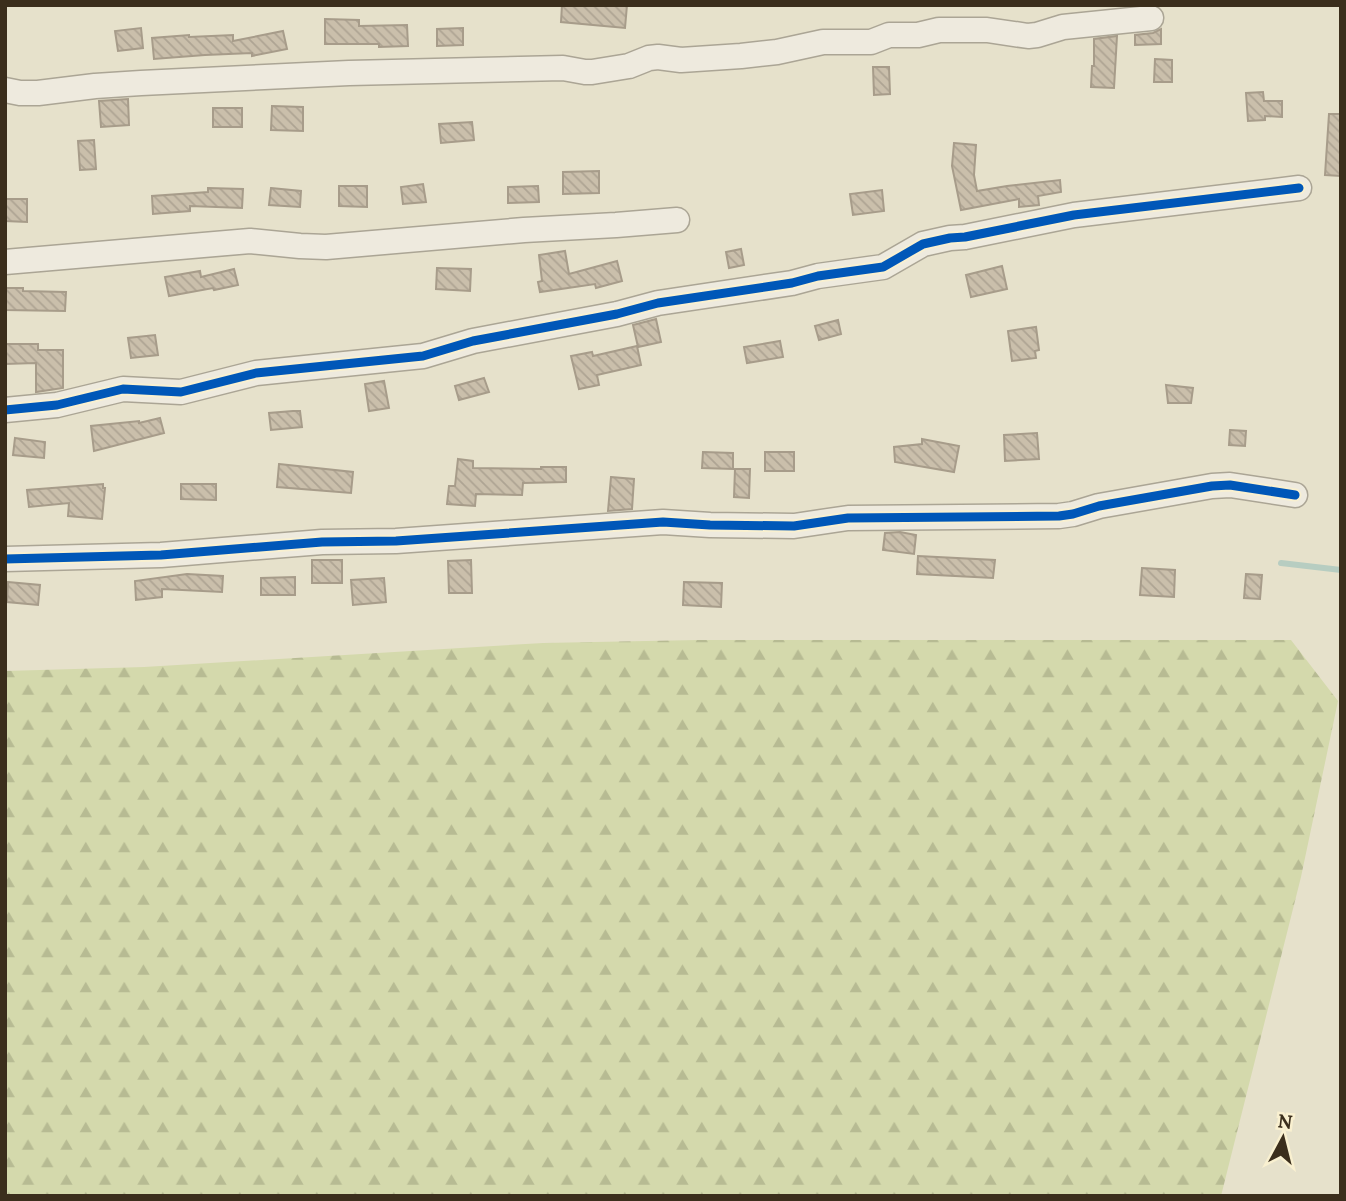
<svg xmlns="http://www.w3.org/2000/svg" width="1346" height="1201" font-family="Lora,serif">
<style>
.forest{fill:url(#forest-firs)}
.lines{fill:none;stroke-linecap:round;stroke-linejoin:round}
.stream{stroke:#b7cdc1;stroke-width:6}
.building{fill:url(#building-back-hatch);stroke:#a79c8a;stroke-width:2}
.minor-casing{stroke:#aba595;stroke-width:27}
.minor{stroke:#eeeade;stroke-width:24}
.cycleway-casing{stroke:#f9f0d0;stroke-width:13}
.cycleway{stroke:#0057b8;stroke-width:9}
</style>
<defs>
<pattern id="forest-firs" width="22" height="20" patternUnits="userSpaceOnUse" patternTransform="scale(1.75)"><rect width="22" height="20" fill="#d4d9ac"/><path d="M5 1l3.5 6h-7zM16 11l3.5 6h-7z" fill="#b7bb93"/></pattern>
<pattern id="building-back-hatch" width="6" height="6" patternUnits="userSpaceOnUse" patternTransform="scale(1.75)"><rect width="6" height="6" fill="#cabfab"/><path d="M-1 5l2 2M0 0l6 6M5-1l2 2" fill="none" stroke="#aea493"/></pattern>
</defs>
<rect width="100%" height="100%" fill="#e6e1cb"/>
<polygon class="forest" points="697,640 1291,640 1338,701 1301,877 1221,1196 5,1196 5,671 144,667 543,643"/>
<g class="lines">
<polyline class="stream" points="1281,563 1341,570"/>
</g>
<g class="building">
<polygon points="562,5 589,6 627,5 625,28 561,22"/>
<polygon points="325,19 359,20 359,26 407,25 408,46 379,47 379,44 325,44"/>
<polygon points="141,28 143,48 118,51 115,31"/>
<polygon points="463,28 463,45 437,46 437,29"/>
<polygon points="1161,29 1161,44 1135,45 1135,35 1153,33"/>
<polygon points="283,31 287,49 252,56 252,53 205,55 154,59 152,38 189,35 189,37 233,35 233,41"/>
<polygon points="1117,36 1114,88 1091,87 1092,66 1094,66 1094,39"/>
<polygon points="1155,59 1172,60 1172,82 1154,82"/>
<polygon points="873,67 889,67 890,94 874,95"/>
<polygon points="1263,92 1264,101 1282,101 1282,117 1265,116 1265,120 1248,121 1246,93"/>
<polygon points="128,99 129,125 101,127 99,101"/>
<polygon points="272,106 303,107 303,131 271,130"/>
<rect x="213" y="108" width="29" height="19"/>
<polygon points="1329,114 1341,114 1341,176 1325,175"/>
<polygon points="472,122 474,140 441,143 439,124"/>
<polygon points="94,140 96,169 80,170 78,141"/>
<polygon points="954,143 976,145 974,175 977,191 1007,186 1060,180 1061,192 1038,196 1039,205 1019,207 1019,199 961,210 952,166"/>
<polygon points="599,171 599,193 563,194 563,172"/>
<polygon points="423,184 426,202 403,204 401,187"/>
<polygon points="339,186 367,186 367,207 339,206"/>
<polygon points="538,186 539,202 508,203 508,187"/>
<polygon points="208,188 243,189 242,208 190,206 190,211 153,214 152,196 208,192"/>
<polygon points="271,188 301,191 300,207 269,205"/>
<polygon points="882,190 884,211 853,215 850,194"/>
<polygon points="5,199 27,199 27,222 5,221"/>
<polygon points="741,249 744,265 729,268 726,252"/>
<polygon points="565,251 569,274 617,261 622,281 596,288 595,284 540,292 538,282 542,281 539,255"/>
<polygon points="1002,266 1007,289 971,297 966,275"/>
<polygon points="437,268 471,269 470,291 436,289"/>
<polygon points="234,269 238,285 214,290 213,288 169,296 165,277 200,271 201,277"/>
<polygon points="5,288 23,288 23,291 66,292 65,311 5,310"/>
<polygon points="656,319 661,342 638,347 633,325"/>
<polygon points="838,320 841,334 819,340 815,326"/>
<polygon points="1036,327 1039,350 1035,351 1036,358 1012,361 1008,331"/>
<polygon points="155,335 158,355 131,358 128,338"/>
<polygon points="780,341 783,357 747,363 744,347"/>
<polygon points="5,344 38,344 38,350 63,350 63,388 36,392 36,363 5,364"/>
<polygon points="637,346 641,365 597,375 599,385 579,389 571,356 592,352 593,356"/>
<polygon points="484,378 489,392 459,400 455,386"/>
<polygon points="384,381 389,408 369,411 365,384"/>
<polygon points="1166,385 1193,388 1191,403 1168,403"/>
<polygon points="293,411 300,411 302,427 271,430 269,413"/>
<polygon points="160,418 164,433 94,451 91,426 139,421 139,423"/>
<polygon points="1230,430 1246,431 1245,446 1229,445"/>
<polygon points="1037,433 1039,459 1005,461 1004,435"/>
<polygon points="15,438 45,442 44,458 13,455"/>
<polygon points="922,439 959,446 954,472 895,462 894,447 922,444"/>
<polygon points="703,452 733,453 733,469 702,468"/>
<rect x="765" y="452" width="29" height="19"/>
<polygon points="458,459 473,461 473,468 541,469 541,467 566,467 566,482 523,483 522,495 476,494 475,506 447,504 449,486 455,486"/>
<polygon points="279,464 353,472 351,493 277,487"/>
<polygon points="735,469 750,469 749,498 734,497"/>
<polygon points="611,477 634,479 632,509 608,511"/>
<polygon points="103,484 103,488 105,488 102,519 68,516 69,503 29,507 27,490"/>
<polygon points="181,484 216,484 216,500 181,499"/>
<polygon points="900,532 916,535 914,554 883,550 885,533"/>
<polygon points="918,556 995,560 993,578 917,574"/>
<rect x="312" y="560" width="30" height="23"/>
<polygon points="471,560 472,593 449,593 448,561"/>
<polygon points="1142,568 1175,570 1174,597 1140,595"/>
<polygon points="187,574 223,576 222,592 162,589 162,597 136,600 135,581"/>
<polygon points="1246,574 1262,575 1260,599 1244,598"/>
<polygon points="295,577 295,595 261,595 261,578"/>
<polygon points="384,578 386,602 353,605 351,580"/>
<polygon points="8,582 40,585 38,605 7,602"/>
<polygon points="684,582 722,583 721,607 683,605"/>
</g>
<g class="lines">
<g class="minor-casing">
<g id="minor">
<polyline points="5,90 20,93 38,93 95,86 141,83 349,73 563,68 585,72 592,72 629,66 649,58 658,57 681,60 741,56 777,52 823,42 871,42 889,35 918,35 939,30 987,30 1028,36 1037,35 1063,27 1151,18"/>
<polyline points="5,262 250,241 300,246 326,247 524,230 616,225 677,220"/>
<polyline points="5,410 57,405 123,389 181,392 256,373 423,356 473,341 617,314 658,303 792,283 818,276 883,267 923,244 950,238 965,237 1074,215 1299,188"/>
<polyline points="5,559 161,555 322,542 396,541 663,522 710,525 794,526 848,518 1059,516 1073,514 1099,506 1212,486 1230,485 1295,495"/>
</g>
</g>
<use href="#minor" class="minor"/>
<g class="cycleway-casing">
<g id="cycleway">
<polyline points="5,410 57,405 123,389 181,392 256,373 423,356 473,341 617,314 658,303 792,283 818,276 883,267 923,244 950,238 965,237 1074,215 1299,188"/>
<polyline points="5,559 161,555 322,542 396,541 663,522 710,525 794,526 848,518 1059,516 1073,514 1099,506 1212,486 1230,485 1295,495"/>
</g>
</g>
<use href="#cycleway" class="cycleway"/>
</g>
<rect width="1346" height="1201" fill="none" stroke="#3b2e1c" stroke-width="14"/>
<g transform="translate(1283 1138) rotate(7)" stroke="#f9f0d0" stroke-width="5" paint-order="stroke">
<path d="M0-5L12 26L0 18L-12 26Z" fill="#3b2e1c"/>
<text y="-10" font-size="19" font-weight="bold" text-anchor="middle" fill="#3b2e1c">N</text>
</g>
</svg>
